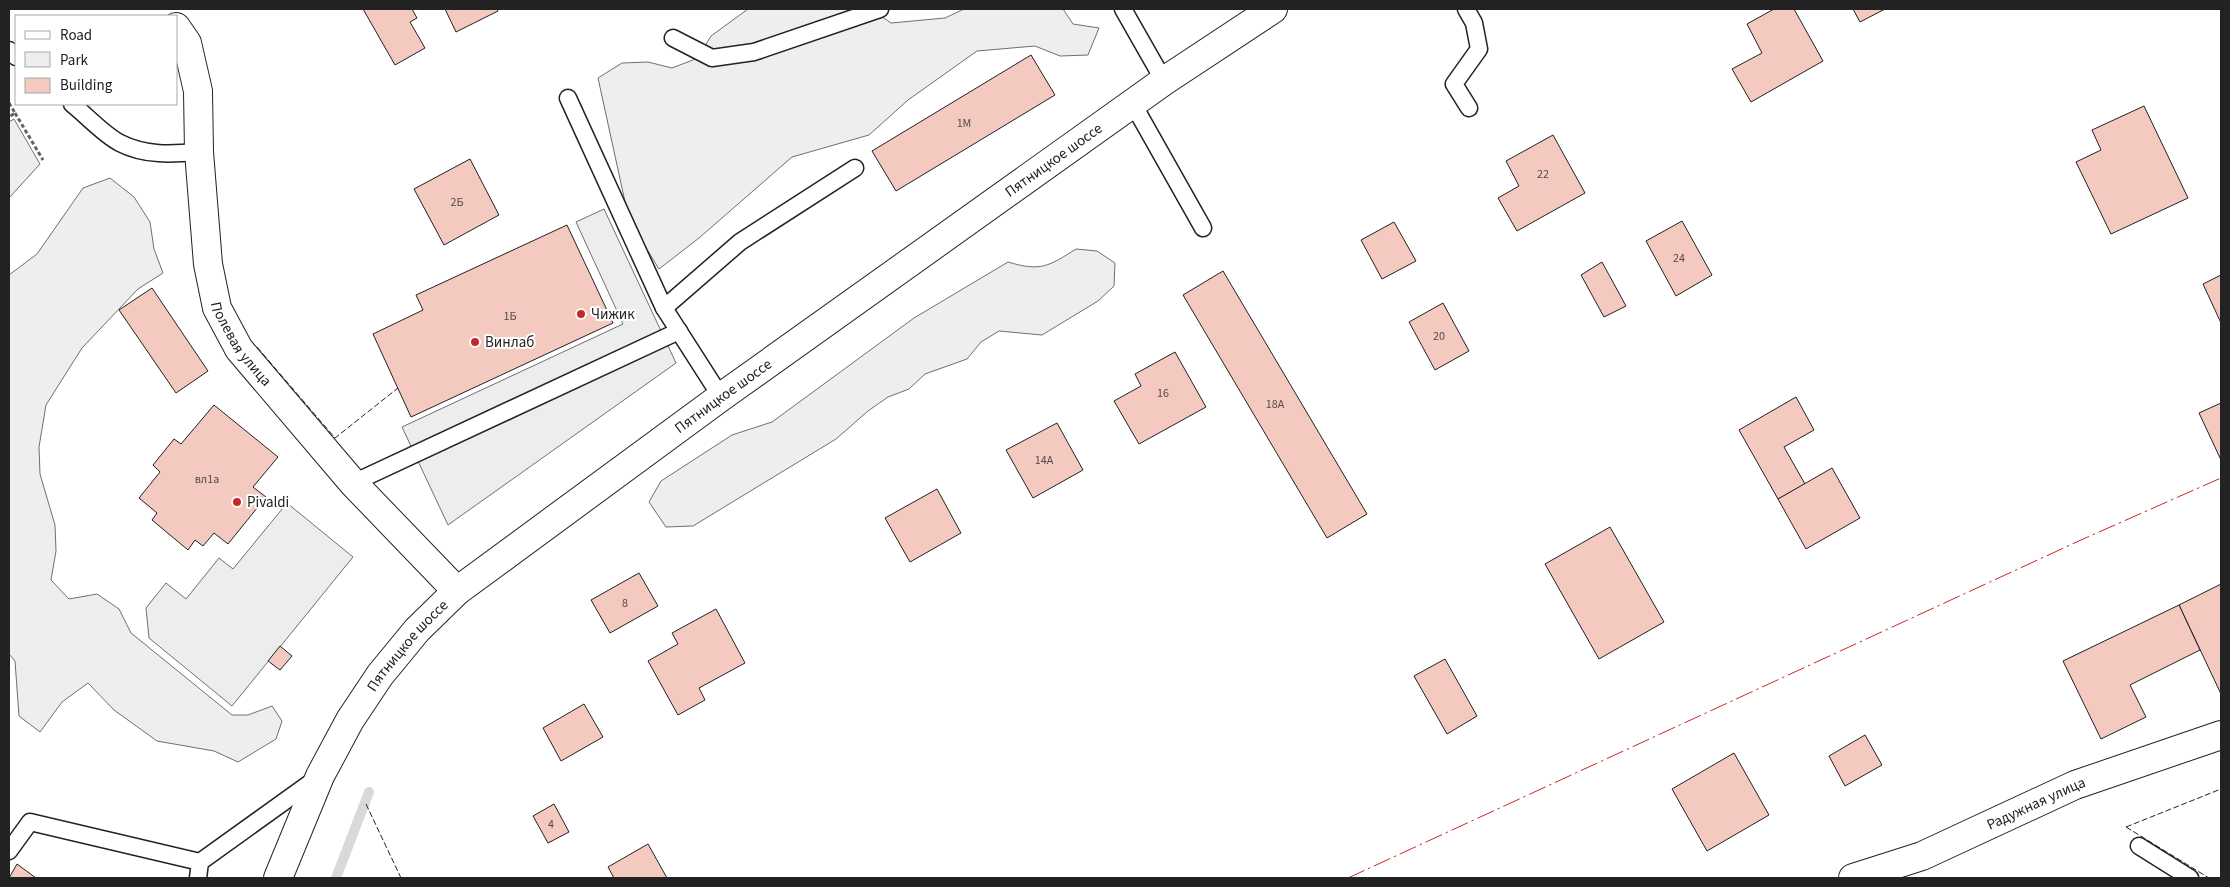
<svg xmlns="http://www.w3.org/2000/svg" width="2230" height="887" font-family="'Source Sans 3',sans-serif">
<style>
.green{fill:#eee;stroke:#6f6f6f}
.parking{fill:#ededed;stroke:#6f6f6f}
.lines{fill:none;stroke-linecap:round;stroke-linejoin:round}
.stream{stroke:#d9d9d9;stroke-width:10}
.building{fill:#f3c9c0;stroke:#222}
.lane-casing{stroke:#222;stroke-width:19}
.street-casing{stroke:#222;stroke-width:30}
.primary-casing{stroke:#222;stroke-width:30}
.path{stroke:#646464;stroke-width:3;stroke-dasharray:4 2.5;stroke-linecap:butt}
.lane{stroke:#fff;stroke-width:16}
.street{stroke:#fff;stroke-width:28}
.primary{stroke:#fff;stroke-width:28}
.fence{stroke:#222;stroke-width:1;stroke-dasharray:6 2.5;stroke-linecap:butt}
.power{stroke:#c62828;stroke-width:1;stroke-dasharray:18 4 2.5 4;stroke-linecap:butt}
.poi-dot{fill:#c62828;stroke:#fff;stroke-width:2}
.labels{text-anchor:middle;dominant-baseline:central;stroke-width:4;stroke-linejoin:round;paint-order:stroke}
.number-label{font-size:12px;fill:#564c4a}
.street-label{font-size:15px;fill:#222;stroke:#fff}
.poi-label{font-size:15px;fill:#222;stroke:#fff;text-anchor:start}
</style>
<rect width="100%" height="100%" fill="#fff"/>
<g class="green">
<polygon points="748,9 871,9 891,23 945,18 964,9 1063,9 1073,24 1099,28 1088,55 1060,56 1035,46 977,51 908,100 869,135 792,157 699,238 659,269 629,220 598,78 622,63 648,62 672,68 698,58 711,36"/>
<polygon points="14,119 40,164 9,198 9,122"/>
<polygon points="110,178 134,197 150,222 154,249 163,273 138,289 82,348 46,405 39,447 40,474 55,525 56,551 51,580 69,599 97,594 119,609 131,633 232,715 248,715 272,706 282,721 276,739 238,762 214,751 157,741 114,710 88,683 62,702 40,732 19,716 15,661 9,654 9,275 37,254 83,188"/>
<path d="M1076 249 1097 251 1115 263 1114 286 1098 301 1042 335 999 331 981 342 967 359 925 374 909 389 888 397 868 411 836 439 693 526 666 527 649 502 661 481 732 435 772 422 914 318 1008 262C1041 272 1049 266 1076 249Z"/>
</g>
<g class="parking">
<polygon points="604,209 676,363 448,525 402,427 623,324 576,222"/>
<polygon points="287,503 353,557 232,706 149,638 146,608 166,583 186,599 219,558 233,569"/>
</g>
<g class="lines">
<polyline class="stream" points="336,878 369,792"/>
</g>
<g class="building">
<polygon points="363,9 412,9 417,18 410,22 425,48 395,65"/>
<polygon points="445,9 497,9 498,11 456,32"/>
<polygon points="1774,9 1794,9 1823,61 1751,102 1732,69 1762,53 1747,24"/>
<polygon points="1853,9 1885,9 1860,22"/>
<polygon points="1031,55 1055,95 896,191 872,151"/>
<polygon points="2144,106 2188,198 2111,234 2076,162 2101,150 2092,130"/>
<polygon points="1553,135 1585,193 1517,231 1498,198 1519,186 1506,161"/>
<polygon points="470,159 499,215 444,245 414,189"/>
<polygon points="1682,221 1712,275 1676,296 1646,241"/>
<polygon points="1394,222 1416,261 1382,279 1361,240"/>
<polygon points="567,225 613,323 411,417 373,334 423,310 416,295"/>
<polygon points="1602,262 1626,306 1604,317 1581,275"/>
<polygon points="1223,271 1367,514 1327,538 1183,295"/>
<polygon points="2221,275 2221,323 2203,284"/>
<polygon points="152,288 208,371 176,393 119,310"/>
<polygon points="1443,303 1469,351 1435,370 1409,322"/>
<polygon points="1175,352 1206,407 1139,444 1114,401 1141,386 1135,374"/>
<polygon points="1796,397 1814,430 1784,447 1805,484 1778,499 1739,430"/>
<polygon points="2221,403 2221,460 2199,413"/>
<polygon points="214,405 278,457 253,487 266,497 228,544 214,533 203,546 195,540 188,550 152,520 157,513 139,498 160,472 153,465 174,439 181,444"/>
<polygon points="1057,423 1083,470 1033,498 1006,450"/>
<polygon points="1832,468 1860,518 1806,549 1778,499"/>
<polygon points="937,489 961,533 910,562 885,518"/>
<polygon points="1610,527 1664,622 1599,659 1545,564"/>
<polygon points="639,573 658,606 610,633 591,600"/>
<polygon points="2221,584 2221,694 2179,605"/>
<polygon points="2179,605 2200,650 2130,685 2146,717 2101,739 2063,661"/>
<polygon points="716,609 745,663 699,688 705,700 678,715 648,661 678,644 672,633"/>
<polygon points="280,646 292,656 280,670 268,661"/>
<polygon points="1445,659 1477,716 1447,734 1414,676"/>
<polygon points="584,704 603,737 561,761 543,728"/>
<polygon points="1865,735 1882,765 1845,786 1829,756"/>
<polygon points="1734,753 1769,815 1707,851 1672,789"/>
<polygon points="554,804 569,832 548,843 533,816"/>
<polygon points="648,844 667,878 614,878 608,867"/>
<polygon points="17,864 36,878 9,878"/>
</g>
<g class="lines">
<g class="lane-casing">
<g id="lane">
<polyline points="1123,9 1164,81"/>
<polyline points="1466,9 1474,23 1479,49 1454,84 1469,108"/>
<polyline points="673,38 712,58 754,52 880,9"/>
<polyline points="9,50 16,57"/>
<polyline points="568,98 664,308 721,397"/>
<path d="M72 104C86 115 104 135 120 143 145 156 172 154 199 152"/>
<polyline points="1133,104 1203,228"/>
<polyline points="664,308 740,242 855,168"/>
<polyline points="353,483 679,331"/>
<polyline points="2139,846 2190,878"/>
<polyline points="9,851 30,822 200,862"/>
<polyline points="198,878 200,862 317,778"/>
</g>
</g>
<g class="street-casing">
<g id="street">
<path id="s1" d="M176 27 187 43 198 91 199 152 208 264 217 308 239 349 353 483 457 591"/>
<path id="s2" d="M1853 878 1922 856 2075 785 2221 735"/>
</g>
</g>
<g class="primary-casing">
<g id="primary">
<path id="s3" d="M278 878 320 776 350 720 380 675 417 630 457 591 721 397 1164 81 1273 9"/>
</g>
</g>
<g class="path">
<polyline points="9,103 15,113 9,117"/>
<polyline points="15,113 43,160"/>
</g>
<use href="#lane" class="lane"/>
<use href="#street" class="street"/>
<use href="#primary" class="primary"/>
<g class="fence">
<polyline points="257,347 335,438 398,388"/>
<polyline points="366,804 401,878"/>
<polyline points="2126,827 2221,789"/>
<polyline points="2126,827 2209,878"/>
</g>
<polyline class="power" points="1348,878 2081,540 2221,478"/>
</g>
<g class="poi-dot">
<circle cx="581" cy="314" r="5"/>
<circle cx="475" cy="342" r="5"/>
<circle cx="237" cy="502" r="5"/>
</g>
<g class="labels">
<g class="number-label">
<text x="964" y="123">1М</text>
<text x="1543" y="174">22</text>
<text x="457" y="202">2Б</text>
<text x="1679" y="258">24</text>
<text x="510" y="316">1Б</text>
<text x="1439" y="336">20</text>
<text x="1163" y="393">16</text>
<text x="1275" y="404">18А</text>
<text x="1044" y="460">14А</text>
<text x="207" y="479">вл1а</text>
<text x="625" y="603">8</text>
<text x="551" y="824">4</text>
</g>
<g class="street-label">
<text stroke="none"><textPath href="#s3" startOffset="1078">Пятницкое шоссе</textPath></text>
<text stroke="none"><textPath href="#s1" startOffset="330">Полевая улица</textPath></text>
<text stroke="none"><textPath href="#s3" startOffset="672">Пятницкое шоссе</textPath></text>
<text stroke="none"><textPath href="#s3" startOffset="268">Пятницкое шоссе</textPath></text>
<text stroke="none"><textPath href="#s2" startOffset="198">Радужная улица</textPath></text>
</g>
<g class="poi-label">
<text x="591" y="314">Чижик</text>
<text x="485" y="342">Винлаб</text>
<text x="247" y="502">Pivaldi</text>
</g>
</g>
<rect width="2230" height="887" fill="none" stroke="#222222" stroke-width="20"/>
<rect x="15" y="15" width="162" height="90" fill="#ffffff" stroke="#a7a7a7"/>
<rect x="25" y="31" width="25" height="8" fill="#ffffff" stroke="#a7a7a7"/>
<text x="60" y="40" font-size="15" fill="#222222">Road</text>
<rect x="25" y="52" width="25" height="15" fill="#eeeeee" stroke="#a7a7a7"/>
<text x="60" y="65" font-size="15" fill="#222222">Park</text>
<rect x="25" y="78" width="25" height="15" fill="#f3c9c0" stroke="#a7a7a7"/>
<text x="60" y="90" font-size="15" fill="#222222">Building</text>
</svg>
